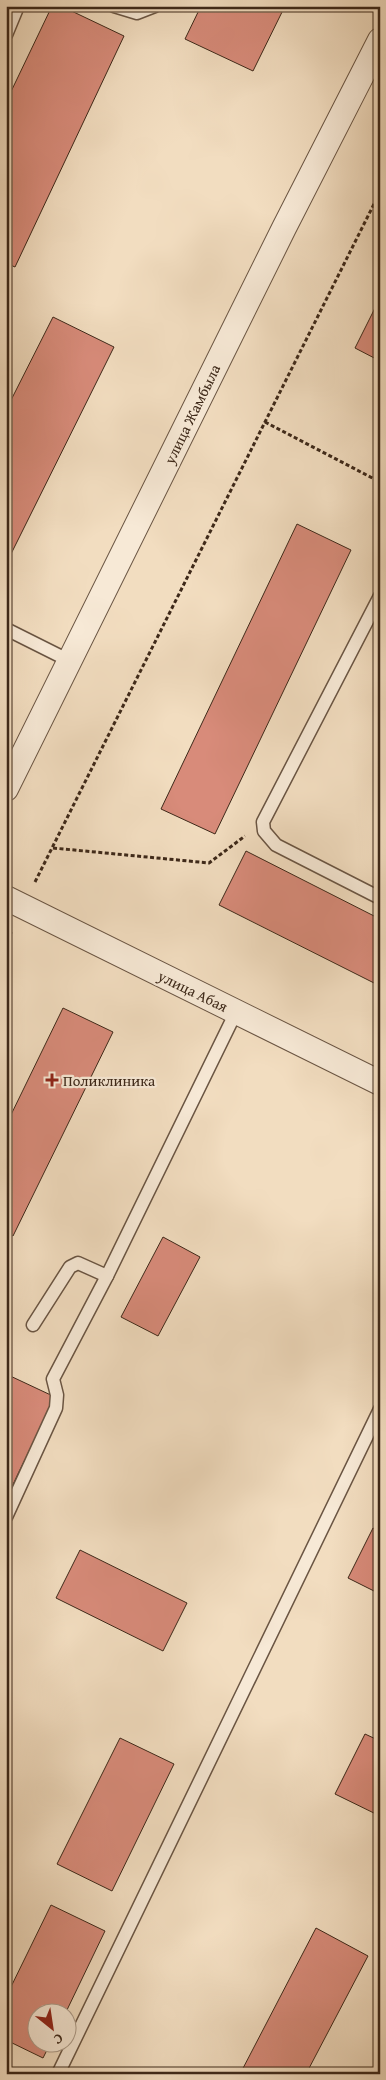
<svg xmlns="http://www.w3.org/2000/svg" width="386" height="2080" font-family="'Gentium Book Plus',serif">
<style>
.building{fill:#d88b7a;stroke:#3d2819}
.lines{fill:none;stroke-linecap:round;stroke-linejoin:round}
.lane-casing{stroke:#6a5543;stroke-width:15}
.street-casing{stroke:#6a5543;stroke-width:26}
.path{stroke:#3d2819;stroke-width:3;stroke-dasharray:4 2.5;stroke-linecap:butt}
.lane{stroke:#f7e9d6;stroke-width:12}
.street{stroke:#f7e9d6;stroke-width:24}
.poi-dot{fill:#8f2418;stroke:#f7e9d6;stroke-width:2}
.labels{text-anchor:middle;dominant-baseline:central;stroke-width:4.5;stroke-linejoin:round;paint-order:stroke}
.street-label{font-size:15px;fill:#3d2819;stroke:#f7e9d6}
.poi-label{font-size:15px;fill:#3d2819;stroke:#f7e9d6;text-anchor:start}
</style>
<rect width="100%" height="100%" fill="#f2ddc0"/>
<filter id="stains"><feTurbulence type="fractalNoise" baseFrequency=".004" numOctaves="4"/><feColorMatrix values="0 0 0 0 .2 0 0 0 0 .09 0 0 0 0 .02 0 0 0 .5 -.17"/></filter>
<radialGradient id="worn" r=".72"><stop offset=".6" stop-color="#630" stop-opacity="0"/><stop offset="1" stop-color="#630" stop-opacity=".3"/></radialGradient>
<g class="building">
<polygon points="52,6 61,6 124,36 15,267 6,263 6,102"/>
<polygon points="201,6 285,6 253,71 185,39"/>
<polygon points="380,298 380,361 355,348"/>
<polygon points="53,317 114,347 6,564 6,410"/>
<polygon points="380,446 380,457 375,454"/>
<polygon points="297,524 351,550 215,834 161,809"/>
<polygon points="246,851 380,919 380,986 219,905"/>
<polygon points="63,1008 113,1032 13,1236 6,1232 6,1125"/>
<polygon points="163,1237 200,1257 158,1336 121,1317"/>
<polygon points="6,1374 55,1397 6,1499"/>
<polygon points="373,1528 380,1532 380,1594 348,1578"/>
<polygon points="80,1550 187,1603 163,1651 56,1598"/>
<polygon points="365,1734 380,1741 380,1816 335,1794"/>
<polygon points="120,1738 174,1764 112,1891 57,1864"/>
<polygon points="51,1905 105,1931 66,2012 38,2012 38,2042 51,2042 43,2058 6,2040 6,1997"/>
<polygon points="316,1928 368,1956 306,2074 240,2074"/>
</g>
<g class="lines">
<g class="lane-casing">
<g id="lane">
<polyline points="114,6 137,13 155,6"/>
<polyline points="6,35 18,6"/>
<polyline points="380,596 263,822 264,831 276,845 380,898"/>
<polyline points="6,629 70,661"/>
<polyline points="33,1325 70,1267 78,1263 107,1276"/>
<polyline points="6,1517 56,1408 57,1395 53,1379 107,1276 236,1012"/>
<polyline points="58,2074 380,1409"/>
</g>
</g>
<g class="street-casing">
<g id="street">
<polyline points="6,789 284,228 380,40"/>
<polyline points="6,898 380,1083"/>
</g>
</g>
<g class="path">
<polyline points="265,422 380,482"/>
<polyline points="53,848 209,863 245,836"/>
<polyline points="35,882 380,192"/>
<polyline points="6,941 12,931"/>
</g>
<use href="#lane" class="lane"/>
<use href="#street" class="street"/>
</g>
<path class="poi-dot" d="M49.5 1072.5h5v5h5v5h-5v5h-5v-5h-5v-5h5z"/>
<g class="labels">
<g class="street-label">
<text transform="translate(192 414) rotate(-64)">улица Жамбыла</text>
<text transform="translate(193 991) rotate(26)">улица Абая</text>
</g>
<g class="poi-label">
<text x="63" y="1080">Поликлиника</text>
</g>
</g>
<rect width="386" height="2080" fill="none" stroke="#f2ddc0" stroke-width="25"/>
<rect x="8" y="8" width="371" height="2065" fill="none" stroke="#3d2819" stroke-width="2.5"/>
<rect x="12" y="12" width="361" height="2055" fill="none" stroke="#3d2819"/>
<g transform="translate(52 2028) rotate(150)"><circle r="24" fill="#f7e9d6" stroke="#ad9c8a"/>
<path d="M0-4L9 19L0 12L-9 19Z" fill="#8f2418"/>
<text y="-8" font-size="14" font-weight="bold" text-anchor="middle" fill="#3d2819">С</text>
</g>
<rect width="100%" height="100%" filter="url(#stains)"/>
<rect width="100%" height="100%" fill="url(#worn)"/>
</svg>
